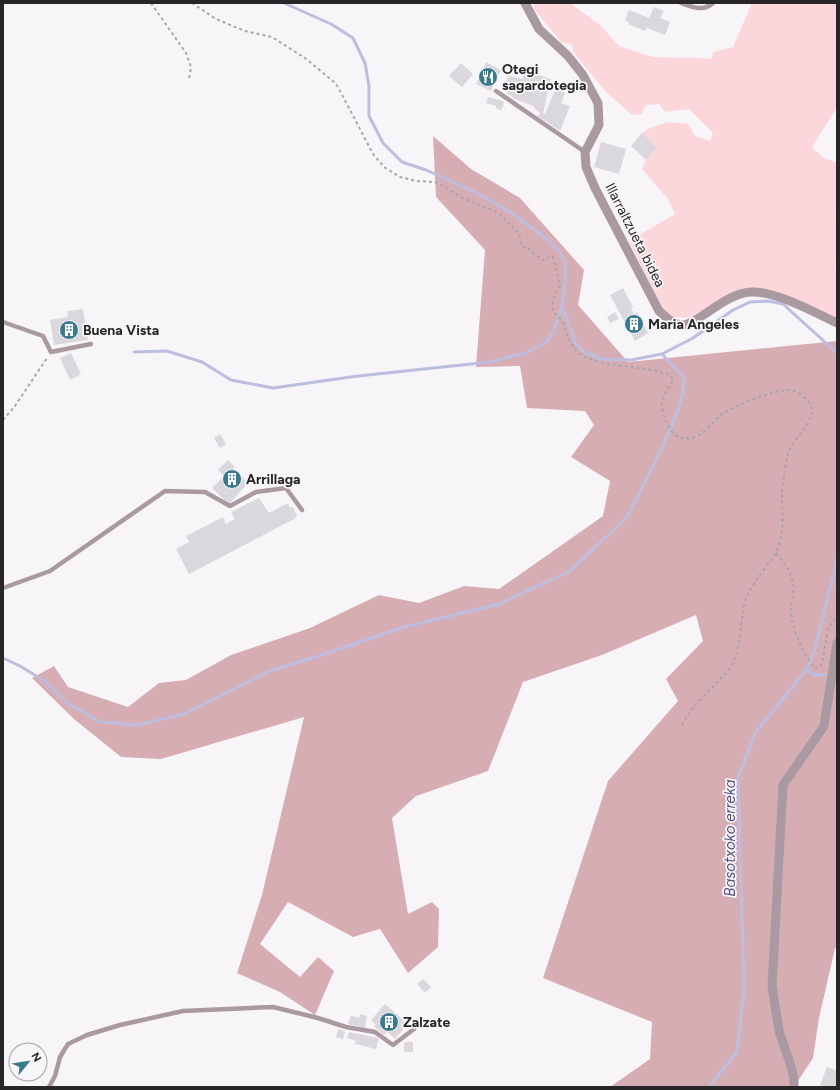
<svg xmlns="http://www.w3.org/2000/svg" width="840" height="1090" font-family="Figtree,sans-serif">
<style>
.green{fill:#fbd6db}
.forest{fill:#d6adb3}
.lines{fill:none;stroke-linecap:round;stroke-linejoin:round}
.stream{stroke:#bdbde0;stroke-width:3}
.building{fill:#dad8dc}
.path{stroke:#a9a6a9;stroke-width:2;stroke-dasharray:3 3;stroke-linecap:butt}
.service{stroke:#a999a1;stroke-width:4.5}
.minor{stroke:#a999a1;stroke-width:9}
.labels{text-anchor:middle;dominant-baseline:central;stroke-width:3.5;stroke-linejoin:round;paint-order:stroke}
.poi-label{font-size:14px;font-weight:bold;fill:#282728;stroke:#f8f5f8;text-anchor:start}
.street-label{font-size:14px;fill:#282728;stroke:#f8f5f8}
.water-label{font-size:15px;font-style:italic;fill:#515080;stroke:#f8f5f8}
</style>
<rect width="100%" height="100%" fill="#f8f5f8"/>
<polygon class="green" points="534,3 570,3 600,25 619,46 653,57 697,58 712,59 713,52 733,47 752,3 837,3 837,107 812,147 822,157 837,163 837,215 834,215 837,220 837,258 835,264 837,272 837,319 780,297 749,292 687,318 675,317 666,312 661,306 629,241 675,214 668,199 642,169 646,160 657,147 642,133 650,128 668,122 688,124 695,136 710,141 713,133 689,109 665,112 659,104 646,105 641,114 632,115 605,91 573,52 572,45 561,42 534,9"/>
<polygon class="forest" points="433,136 471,169 520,198 584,270 578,305 628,362 837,341 837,948 835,948 819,1018 813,1058 794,1087 610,1087 650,1059 652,1022 543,978 608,781 678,701 666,679 703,641 696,615 602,655 523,682 488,771 416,796 392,818 408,914 432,902 439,909 438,947 408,973 380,929 353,937 288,902 260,944 300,977 318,957 334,971 315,1015 280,992 237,973 262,895 304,717 161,759 121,757 74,719 32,678 54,666 68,687 128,707 159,683 186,680 231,655 310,628 379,595 419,603 464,586 499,589 603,516 610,481 571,457 594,425 585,411 527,408 520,366 476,367 485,250 436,197"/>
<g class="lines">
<g class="stream">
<polyline points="284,3 331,24 353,38 365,63 369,86 369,116 383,143 402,162 426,170 473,191 507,210 547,239 558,250 565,262 566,274 562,306 576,344 584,352 602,359 631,360 662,354 693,338 733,310 750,302 768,301 783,304 837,353"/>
<polyline points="134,352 167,351 202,362 231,380 273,388 358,376 490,362 525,353 546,342 553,333 562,307"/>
<polyline points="3,658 20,666 46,682 67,703 100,722 138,725 184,714 269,671 319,656 404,627 499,604 570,571 627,517 650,472 674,421 683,393 684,378 662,354"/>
<polyline points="807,669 814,675 825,675"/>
<polyline points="709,1087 737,1052 744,989 738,777 756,732 807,669 814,652 835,570 837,555"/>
</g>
</g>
<g class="building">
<polygon points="654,7 664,11 660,18 670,22 665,35 647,28 645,31 628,24 629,22 625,21 629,10 649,18"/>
<polygon points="486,62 501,70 491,91 476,84"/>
<polygon points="461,63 473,74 462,87 449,76"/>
<polygon points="524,70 551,79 543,113 545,114 556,88 565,93 561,103 570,106 560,131 538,116 540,113 535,109 533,106 515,99 507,93 507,91 504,90 508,76 523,79"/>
<polygon points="488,97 503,101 504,104 501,111 496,108 496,106 486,103"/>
<polygon points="642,133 657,147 646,160 631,146"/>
<polygon points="601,142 626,149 619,174 594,167"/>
<polygon points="623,288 633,307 631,308 634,314 637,312 648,333 635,341 610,295"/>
<polygon points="83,309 88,340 54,345 50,320 68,317 67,311"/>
<polygon points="615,312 619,319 610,323 607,317"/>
<polygon points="71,353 81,374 70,380 60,358"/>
<polygon points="220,434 226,444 220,448 214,438"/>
<polygon points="228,460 235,467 233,468 248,483 229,504 212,488 224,476 218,470"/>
<polygon points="259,498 269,513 288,503 290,508 293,507 297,516 295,517 296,518 189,574 176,549 189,542 186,536 223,517 226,524 235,519 231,512"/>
<polygon points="423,979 431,987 425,993 417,984"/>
<polygon points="385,1004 408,1024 395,1039 387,1032 384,1035 374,1026 376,1025 371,1020"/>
<polygon points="360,1014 367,1016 365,1028 348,1024 351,1015 359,1018"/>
<polygon points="338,1029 345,1031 343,1039 336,1037"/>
<polygon points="349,1032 379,1038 376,1049 355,1044 356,1041 347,1038"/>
<rect x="404" y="1042" width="9" height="10"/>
<polygon points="827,1067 837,1071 837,1087 826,1087 820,1085"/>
</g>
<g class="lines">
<g class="path">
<polyline points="151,3 186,53 191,67 189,79"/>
<path d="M192 3 216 19 235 27 245 31 272 37 305 58 334 82 338 87 373 154 384 167 400 177 416 181 435 182 444 186 460 197 499 213 519 233 521 245 524 247H527L542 260H545L551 256 553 257 560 286 553 299 552 307 554 312 564 324 568 339 578 353 585 357 603 363 653 370 671 375 673 379C670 386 664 394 662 401 661 406 663 411 664 416 669 432 679 444 697 436 707 431 714 420 722 414 735 405 776 389 791 390 798 391 806 398 810 404 819 420 792 438 788 454 785 466 783 480 782 493 782 512 785 532 777 550 775 556 771 560 767 565 758 578 749 589 744 604L738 648 733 664 726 673 695 705 681 726"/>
<polyline points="3,420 15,406 47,358"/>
<path d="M776 553C787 566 795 576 793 595 792 601 790 607 791 613 793 632 803 652 814 668L820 667C827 652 823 629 837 617"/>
</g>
<g class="service">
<path d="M681 3C692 7 703 12 713 3"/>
<polyline points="496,91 585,152"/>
<polyline points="3,322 43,336 51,352 91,344"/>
<polyline points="3,588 50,571 165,491 205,492 230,506 256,492 286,488 302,510"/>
<polyline points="49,1087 55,1076 60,1057 68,1044 87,1035 120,1025 183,1011 273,1007 318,1018 346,1027 375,1032 393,1045 414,1029"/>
</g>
<g class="minor">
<path d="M525 3 539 29 568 56 583 75 598 103 599 125 585 152 586 167 595 188 659 311C666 317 673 325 682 325 689 325 697 319 702 316 716 307 733 293 751 292 776 291 814 312 837 323"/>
<polyline points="794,1087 794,1079 790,1063 779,1031 772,986 783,785 824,726 837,643"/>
</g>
</g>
<defs>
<g id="restaurant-disc" transform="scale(1)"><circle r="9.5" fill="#3a7a8e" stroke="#f8f5f8"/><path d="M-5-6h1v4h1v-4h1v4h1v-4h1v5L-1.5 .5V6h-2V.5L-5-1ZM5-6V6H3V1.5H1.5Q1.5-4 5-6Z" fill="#fff"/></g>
<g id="building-disc" transform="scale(1)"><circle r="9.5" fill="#3a7a8e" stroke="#f8f5f8"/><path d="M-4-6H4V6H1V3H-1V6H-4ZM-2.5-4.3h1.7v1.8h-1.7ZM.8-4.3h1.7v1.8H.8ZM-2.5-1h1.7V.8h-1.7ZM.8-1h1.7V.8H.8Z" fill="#fff"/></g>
</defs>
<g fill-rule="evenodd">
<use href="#restaurant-disc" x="488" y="77"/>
<use href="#building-disc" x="634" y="324"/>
<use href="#building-disc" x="69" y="330"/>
<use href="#building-disc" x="232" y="479"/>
<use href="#building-disc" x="389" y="1022"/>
</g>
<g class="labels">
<g class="poi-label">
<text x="502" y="69">Otegi<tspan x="502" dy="16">sagardotegia</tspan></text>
<text x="648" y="324">Maria Angeles</text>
<text x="83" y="330">Buena Vista</text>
<text x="246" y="479">Arrillaga</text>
<text x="403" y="1022">Zalzate</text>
</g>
<g class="street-label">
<text transform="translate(635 235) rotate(63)">Illarraltzueta bidea</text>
</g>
<g class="water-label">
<text transform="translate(730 838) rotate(-90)">Basotxoko erreka</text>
</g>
</g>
<rect width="840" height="1090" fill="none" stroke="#282728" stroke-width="8"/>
<g transform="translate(28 1062) rotate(60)"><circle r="19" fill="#f8f5f8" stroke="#a5a3a5"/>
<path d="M0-3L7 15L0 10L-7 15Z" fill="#3a7a8e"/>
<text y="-6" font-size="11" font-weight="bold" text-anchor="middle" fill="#282728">N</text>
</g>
</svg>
